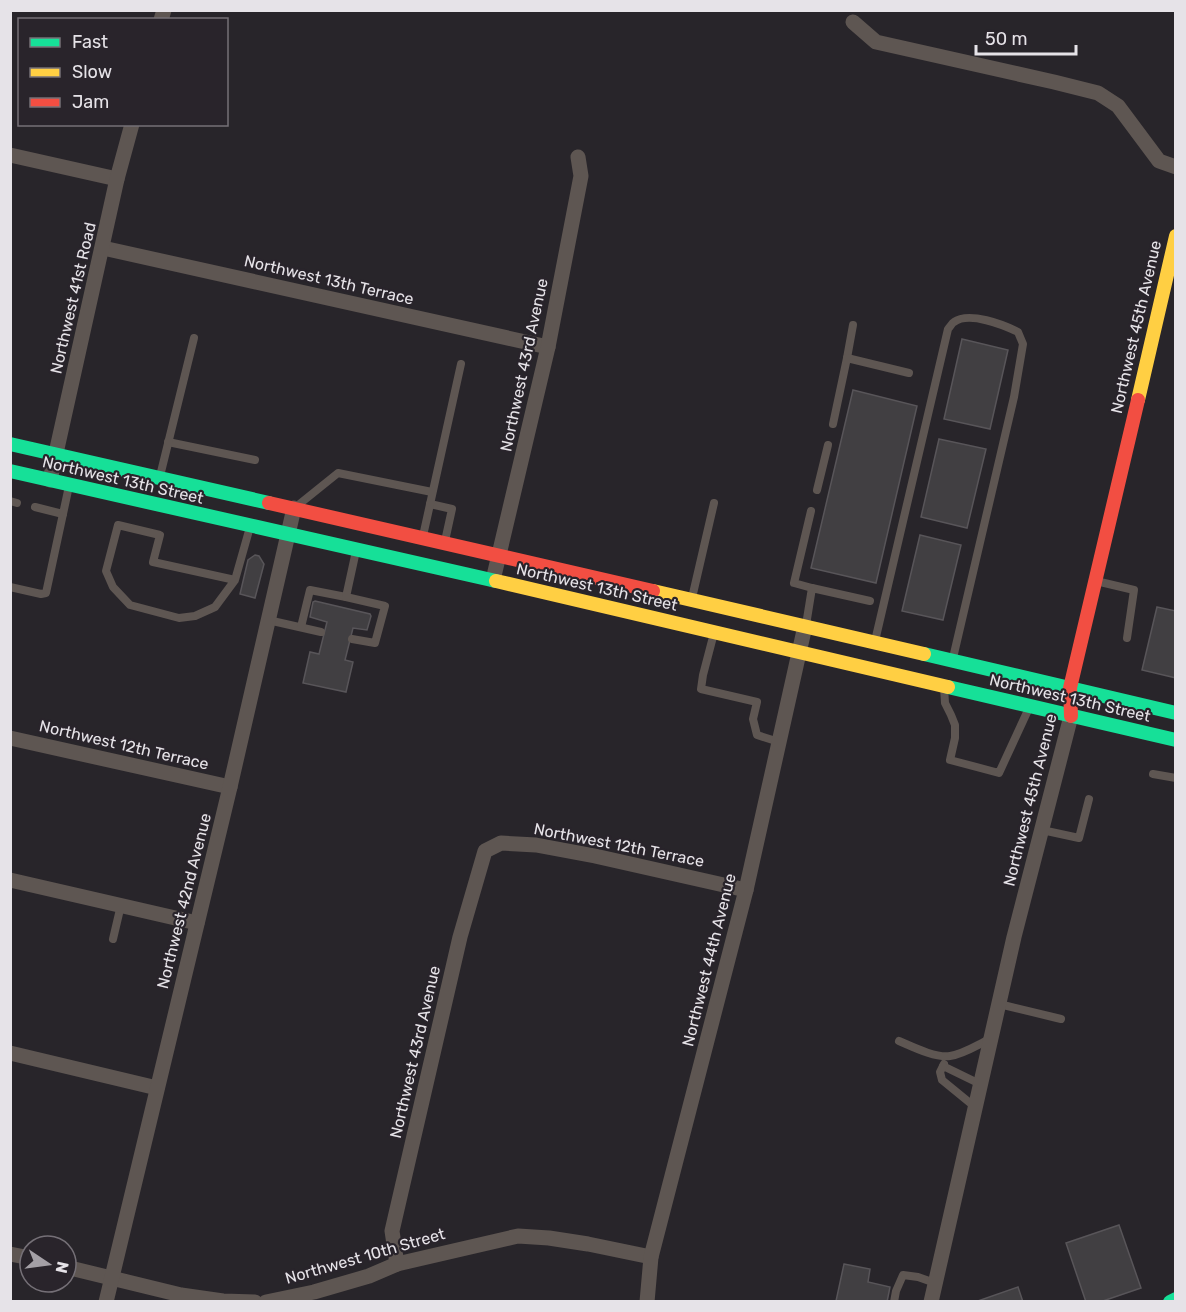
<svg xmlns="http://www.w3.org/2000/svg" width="1186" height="1312" font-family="Rubik,sans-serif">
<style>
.building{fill:#413f42;stroke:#585559;stroke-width:1.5}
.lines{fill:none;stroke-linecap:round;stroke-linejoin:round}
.lane{stroke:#5e5652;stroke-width:8}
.street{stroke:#5e5652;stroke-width:15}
.fast{stroke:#16e098;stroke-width:14}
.slow{stroke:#ffcf43;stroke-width:14}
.jam{stroke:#f24e42;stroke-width:14}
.labels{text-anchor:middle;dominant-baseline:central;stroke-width:4.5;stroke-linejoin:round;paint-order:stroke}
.street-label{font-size:16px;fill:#e6e3e8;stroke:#29242b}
</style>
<rect width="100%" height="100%" fill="#28252a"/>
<g class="building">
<polygon points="962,339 1008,350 990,429 944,419"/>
<polygon points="853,390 917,406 876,583 811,568"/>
<polygon points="939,439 986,449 967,528 921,517"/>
<polygon points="920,535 961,545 943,620 902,611"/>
<polygon points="255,555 259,556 264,564 255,598 240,594 248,560"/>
<polygon points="315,601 370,614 371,616 367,630 353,628 345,660 353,662 346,692 303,683 310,652 319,654 327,622 310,617 313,602"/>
<polygon points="1157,607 1176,611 1176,678 1142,670"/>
<polygon points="1119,1225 1141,1288 1100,1302 1086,1302 1066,1243"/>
<polygon points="844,1264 870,1269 868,1282 890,1287 887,1302 836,1301"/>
<polygon points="1018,1287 1023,1302 975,1302"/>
</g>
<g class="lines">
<g class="lane">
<polyline points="847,358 853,325"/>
<polyline points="833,424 847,358 909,373"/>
<polyline points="168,442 255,460"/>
<polyline points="160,476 194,338"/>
<polyline points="817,490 828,445"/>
<polyline points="10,501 17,503"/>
<polyline points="430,504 452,509 445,541"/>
<polyline points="297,506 338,473 432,492"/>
<polyline points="35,507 63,514"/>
<polyline points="811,511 794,583 812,588"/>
<polyline points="423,536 461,364"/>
<polyline points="235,580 153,562 160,535 118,525 106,571 113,587 130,605 179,618 195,616 215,607 235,580 250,527"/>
<polyline points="1096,581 1134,590 1127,638"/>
<polyline points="10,587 41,594 46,593 69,486"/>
<polyline points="692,598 714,503"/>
<polyline points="268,620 321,632"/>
<polyline points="806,625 812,588 870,601"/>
<polyline points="301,627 310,590 346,597"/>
<polyline points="714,633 703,675 701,689 757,702 753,719 757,735 779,742"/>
<polyline points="352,639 375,643 385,606 346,597 356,551"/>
<path d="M875 641 948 329C950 327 952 323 954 322 969 311 1004 325 1018 332L1023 344 1014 397 953 658"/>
<polyline points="944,687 945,703 951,715 955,725 955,738 950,760 999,773 1029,708"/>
<polyline points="1153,774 1176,778"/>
<polyline points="1042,830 1079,838 1089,799"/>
<polyline points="113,939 121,905"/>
<polyline points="999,1004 1061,1019"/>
<path d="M899 1041C913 1047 935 1058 950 1056 964 1054 977 1045 990 1039"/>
<polyline points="944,1064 943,1066 980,1084"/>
<polyline points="943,1066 940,1072 942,1080 975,1107"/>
<polyline points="894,1302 896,1291 903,1275 918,1277 935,1283"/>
</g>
<g class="street">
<polyline points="161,20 164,10"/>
<polyline points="853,22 876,42 1054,82 1098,93 1118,106 1159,161 1176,167"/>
<polyline points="10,155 117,179"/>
<polyline points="103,248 548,347"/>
<polyline points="50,480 117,179 132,124"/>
<polyline points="493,580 548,347 581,176 578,157"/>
<polyline points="10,738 230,787"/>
<polyline points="10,880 197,923"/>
<polyline points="10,1053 157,1088"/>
<polyline points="10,1254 30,1258"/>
<polyline points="397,1264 392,1231 460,937 485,851 501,843 536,845 595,856 746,890"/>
<polyline points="66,1267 181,1295 223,1301 255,1302"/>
<polyline points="106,1302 230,787 294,508"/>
<polyline points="266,1302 314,1292 369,1276 397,1264 518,1236 549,1238 588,1244 651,1257"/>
<polyline points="647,1302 651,1257 746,890 805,626"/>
<polyline points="931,1302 1014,937 1071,716"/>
</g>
<g class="fast">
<polyline points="10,444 269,503"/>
<polyline points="10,471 496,581"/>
<polyline points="924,654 1176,713"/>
<polyline points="948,687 1176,740"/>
<polyline points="1170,1302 1176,1299"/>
</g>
<g class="slow">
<polyline points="1138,400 1176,236"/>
<polyline points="496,581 948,687"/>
<polyline points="653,591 924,654"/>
</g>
<g class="jam">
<polyline points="269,503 653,591"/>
<polyline points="1071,716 1070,688 1138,400"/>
</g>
</g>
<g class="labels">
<g class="street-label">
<text transform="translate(329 280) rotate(13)">Northwest 13th Terrace</text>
<text transform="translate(73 298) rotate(-77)">Northwest 41st Road</text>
<text transform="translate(1136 327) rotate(-77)">Northwest 45th Avenue</text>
<text transform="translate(524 365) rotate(-78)">Northwest 43rd Avenue</text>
<text transform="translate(123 480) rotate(13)">Northwest 13th Street</text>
<text transform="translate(597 587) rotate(13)">Northwest 13th Street</text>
<text transform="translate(1070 698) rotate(13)">Northwest 13th Street</text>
<text transform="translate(124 745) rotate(13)">Northwest 12th Terrace</text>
<text transform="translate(1030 800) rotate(-76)">Northwest 45th Avenue</text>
<text transform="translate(619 845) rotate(11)">Northwest 12th Terrace</text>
<text transform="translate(184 901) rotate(-76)">Northwest 42nd Avenue</text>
<text transform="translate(709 960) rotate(-76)">Northwest 44th Avenue</text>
<text transform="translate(415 1052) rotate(-77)">Northwest 43rd Avenue</text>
<text transform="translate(365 1256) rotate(-16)">Northwest 10th Street</text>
</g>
</g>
<rect width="1186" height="1312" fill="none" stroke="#e6e3e8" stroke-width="24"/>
<rect x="18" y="18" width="210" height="108" fill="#29242b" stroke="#757077" stroke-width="1.5"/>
<rect x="30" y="38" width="30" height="9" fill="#16e098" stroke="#757077" stroke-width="1.5"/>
<text x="72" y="48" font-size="18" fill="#e6e3e8">Fast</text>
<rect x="30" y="68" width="30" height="9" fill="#ffcf43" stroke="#757077" stroke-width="1.5"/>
<text x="72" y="78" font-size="18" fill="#e6e3e8">Slow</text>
<rect x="30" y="98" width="30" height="9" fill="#f24e42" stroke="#757077" stroke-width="1.5"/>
<text x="72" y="108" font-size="18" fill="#e6e3e8">Jam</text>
<g transform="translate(48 1264) rotate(103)"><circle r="28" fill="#29242b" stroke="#757077" stroke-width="1.5"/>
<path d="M0-4.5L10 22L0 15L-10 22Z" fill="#a4a0a6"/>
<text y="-9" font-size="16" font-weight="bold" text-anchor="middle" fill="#e6e3e8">N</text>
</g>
<path d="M976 45v9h100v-9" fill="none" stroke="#e6e3e8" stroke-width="3"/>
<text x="985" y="45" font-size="18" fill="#e6e3e8" stroke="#29242b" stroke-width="4.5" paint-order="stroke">50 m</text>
</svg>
